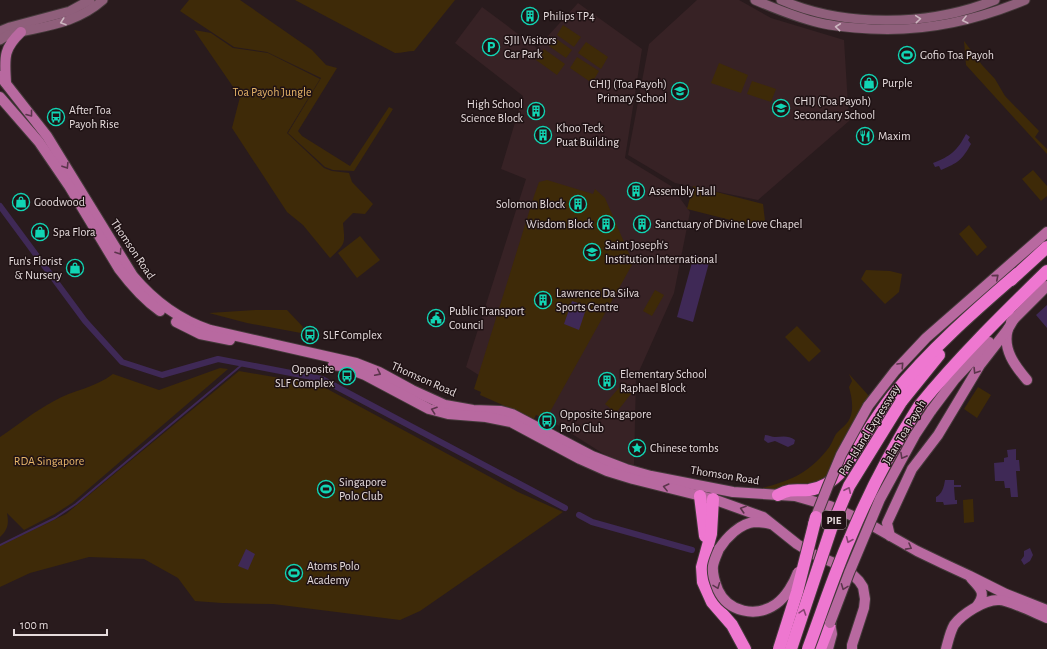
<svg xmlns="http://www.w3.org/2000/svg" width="1047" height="649" font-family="'Alegreya Sans',sans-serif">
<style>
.built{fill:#372225}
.green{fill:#3e2a08}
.water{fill:#3f2956}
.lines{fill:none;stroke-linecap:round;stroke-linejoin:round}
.stream{stroke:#3f2956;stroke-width:2}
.canal{stroke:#3f2956;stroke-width:6}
.secondary-casing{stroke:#44393a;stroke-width:11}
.primary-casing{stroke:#44393a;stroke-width:12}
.highway-casing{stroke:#44393a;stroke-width:14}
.secondary{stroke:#8f5f7b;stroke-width:9}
.primary{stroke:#b869a0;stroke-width:10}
.highway{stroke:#ee77d0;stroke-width:12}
.primary-bridge-casing{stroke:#44393a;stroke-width:12;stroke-linecap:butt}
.highway-bridge-casing{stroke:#44393a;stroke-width:14;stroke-linecap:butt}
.primary-bridge{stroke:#b869a0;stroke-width:10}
.highway-bridge{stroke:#ee77d0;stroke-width:12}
.oneway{stroke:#ccb6c0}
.oneway2{stroke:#5c354c}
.oneway3{stroke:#864472}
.labels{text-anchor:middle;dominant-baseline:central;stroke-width:3;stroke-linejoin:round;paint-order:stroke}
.shield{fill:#1f1214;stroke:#aa9fa1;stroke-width:1}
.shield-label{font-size:11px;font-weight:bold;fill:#e6dcdd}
.poi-label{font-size:12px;fill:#e6dcdd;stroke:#1f1214;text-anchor:start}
.park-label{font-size:12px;fill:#e7b569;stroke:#1f1214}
.street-label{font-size:12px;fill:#e6dcdd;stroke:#1f1214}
</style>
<rect width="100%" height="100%" fill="#291b1d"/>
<g class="built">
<polygon points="697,0 739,0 771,18 844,40 849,121 758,200 675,183 628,155 649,44"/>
<polygon points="578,3 642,49 625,158 671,186 690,212 674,293 636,378 634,465 610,458 466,367 526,179 501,169 523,96 455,43 482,7 537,48"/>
</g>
<g class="green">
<polygon points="189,0 240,0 312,50 326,65 337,68 298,131 302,136 350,166 389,107 393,109 354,171 333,170 325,167 288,133 321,78 267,52 234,47 180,11"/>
<path d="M295 0H455L414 51C408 51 402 53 395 53Z"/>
<polygon points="563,25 581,37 574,47 557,35"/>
<path d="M194 30 211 33 233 48 268 53 320 79 287 133 324 168 332 171 349 173 352 182 373 204 365 214 353 213 343 223C345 245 346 243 330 258L303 225 287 212 232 128 240 97Z"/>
<polygon points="555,38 572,50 566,58 549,46"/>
<polygon points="964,41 982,65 995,79 1005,96 1039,131 1035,137 1047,149 1047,154 966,65"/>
<polygon points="586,42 608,57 601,69 578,53"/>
<polygon points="544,49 565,64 557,75 536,60"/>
<polygon points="577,57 599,71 592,83 570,68"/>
<polygon points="719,63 748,75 741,93 711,83"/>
<polygon points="752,81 776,89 771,102 747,94"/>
<polygon points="1033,170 1047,186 1047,196 1041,201 1022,179"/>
<polygon points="547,180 593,194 595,189 605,198 633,263 546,419 536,415 534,419 480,395 481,392 474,389 534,196 539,182"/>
<polygon points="693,186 763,204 766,229 687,209"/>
<polygon points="969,225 987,247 977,256 959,234"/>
<polygon points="360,236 380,260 357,278 338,253"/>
<polygon points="866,270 890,271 902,274 899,292 885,304 861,279"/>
<polygon points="655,290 664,295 652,316 643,311"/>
<polygon points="255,310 287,310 303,327 301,333 247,323 209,313"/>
<polygon points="797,326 821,351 809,362 785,337"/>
<path d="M220 368 228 369 72 503 55 514 24 530 7 513C9 523 8 530 0 537V437C18 425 35 411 54 401 73 390 95 388 113 374L159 390Z"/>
<polygon points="239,371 320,385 518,492 563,512 420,611 400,620 273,604 222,603 195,601 178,578 144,559 89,557 30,573 0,587 0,546 66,514"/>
<path d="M849 374 869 396 822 483 784 489H758C787 482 807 475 827 450 831 446 833 439 836 434 839 430 844 427 847 423 855 413 852 398 849 387L852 381Z"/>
<polygon points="624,382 634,390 616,413 605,404"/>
<polygon points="978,387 991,395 977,418 964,409"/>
<polygon points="973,499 974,522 964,523 963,500"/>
</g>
<g class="water">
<path d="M966 134 970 137 968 140 971 144C962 160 958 163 941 170L939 166 935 167 933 163C951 156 957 151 966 134Z"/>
<polygon points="694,255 710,259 693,322 677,317"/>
<polygon points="572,301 587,306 579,330 564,324"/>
<polygon points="1047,305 1047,328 1036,315"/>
<path d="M765 435C768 435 772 437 775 437 782 437 788 435 795 440L794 444 788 447 775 441 768 443 764 440Z"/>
<polygon points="1016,449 1016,460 1019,460 1020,471 1016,471 1018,497 1011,497 1010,488 1005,488 1004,481 995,481 994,463 1004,462 1004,458 1008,457 1007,450"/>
<path d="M945 480H954V485H961V487H954L955 500H957V504L944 505 943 502H936V497C942 494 944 487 945 480Z"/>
<polygon points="1030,548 1033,555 1030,561 1024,565 1021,560 1024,556 1024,551"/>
<polygon points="246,549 255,554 248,570 238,566"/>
</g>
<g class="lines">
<polyline class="stream" points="0,545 55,518 76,504 243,364"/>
<g class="canal">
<polyline points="0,206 85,321 122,362 162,375 218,359 322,379 565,508"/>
<polyline points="579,515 592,522 692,550"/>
</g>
<g class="secondary-casing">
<g id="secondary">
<path d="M755 0C776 9 798 18 820 23 837 27 854 28 871 29 926 32 975 21 1025 0"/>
<path d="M781 0C845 28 931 26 995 0"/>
<polyline points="0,31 10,27 70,11 90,0"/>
<path d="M0 40 8 35C42 26 75 25 103 0"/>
</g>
</g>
<g class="primary-casing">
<g id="primary">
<path d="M0 76 47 136 133 276C154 301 180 320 210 330L356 363 379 372 412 390 445 405 473 410 501 411 512 414 592 456 626 469 651 476 733 492 795 496 830 506 864 521 917 551 942 563 970 576 1006 594 1047 610"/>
<path d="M6 83C5 59 2 50 21 32"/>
<path d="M0 97 39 142 69 186 119 269C131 285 143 299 160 311"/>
<polyline points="176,322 200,334 230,340"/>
<polyline points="1011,322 1047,286"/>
<path d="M1008 329C1002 349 1015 366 1027 380"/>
<polyline points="333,365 341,366 365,375 429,409 448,414 486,417 511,422 580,459 607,471 633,479 713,499 763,517 797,544 813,554 846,568 859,581 863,587 865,599 864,608 852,645 852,649"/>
<polyline points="868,406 895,371 926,338 1047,232"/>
<polyline points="931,411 955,379 989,342"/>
<polyline points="890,536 887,523 912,469 938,435 980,365 1008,329 1015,317"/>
<path d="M719 549C726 538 740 523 755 522 760 522 766 523 771 524"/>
<path d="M971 578C980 589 987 592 977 606"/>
<polyline points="828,649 832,634 830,623"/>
<path d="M946 649C948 642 950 632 954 625 962 614 984 600 998 600 1007 599 1037 614 1047 618"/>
</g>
</g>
<g class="highway-casing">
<g id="highway">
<polyline points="1011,280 1047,247"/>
<polyline points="901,402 939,355"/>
<path d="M919 406C959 357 1002 315 1047 271"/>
<path d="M778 495C792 488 795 491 809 490 823 488 833 481 842 471 859 446 874 419 893 395 930 350 973 312 1017 274"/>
<polyline points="700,496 705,536"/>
<polyline points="713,499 711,534 702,567 703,582 712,602 732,625 745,649"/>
<polyline points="820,649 830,623"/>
</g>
</g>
<use href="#secondary" class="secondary"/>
<use href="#primary" class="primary"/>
<use href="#highway" class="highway"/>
<g class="primary-bridge-casing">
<g id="primary-bridge">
<polyline points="813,524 828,486 841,455 868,406"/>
<path d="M719 549C717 554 714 560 713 566 712 575 715 582 718 590 728 612 756 618 776 604 786 597 794 583 798 572"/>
<polyline points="830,623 849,573 880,499 915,435 931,411"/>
</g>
</g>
<g class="highway-bridge-casing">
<g id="highway-bridge">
<polyline points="779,649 797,592 816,517"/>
<polyline points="791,649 831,529 849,486 901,402"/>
<path d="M808 649C822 612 834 574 850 538 869 492 892 448 919 406"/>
</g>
</g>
<use href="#primary-bridge" class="primary-bridge"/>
<use href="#highway-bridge" class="highway-bridge"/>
</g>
<defs><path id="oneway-chevron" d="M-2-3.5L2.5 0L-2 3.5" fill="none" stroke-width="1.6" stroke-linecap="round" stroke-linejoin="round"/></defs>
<g class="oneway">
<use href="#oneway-chevron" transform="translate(918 19) rotate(-5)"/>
<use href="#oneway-chevron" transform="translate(965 20) rotate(166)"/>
<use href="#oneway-chevron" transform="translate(63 22) rotate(161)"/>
<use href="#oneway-chevron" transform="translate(838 27) rotate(-174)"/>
</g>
<g class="oneway2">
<use href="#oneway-chevron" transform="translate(30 114) rotate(52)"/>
<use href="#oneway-chevron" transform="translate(66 166) rotate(58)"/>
<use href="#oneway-chevron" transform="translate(119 252) rotate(57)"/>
<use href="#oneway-chevron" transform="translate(996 277) rotate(-41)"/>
<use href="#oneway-chevron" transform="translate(901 365) rotate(-47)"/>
<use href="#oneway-chevron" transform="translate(976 371) rotate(122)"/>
<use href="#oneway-chevron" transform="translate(378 373) rotate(26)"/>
<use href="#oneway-chevron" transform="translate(434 410) rotate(-161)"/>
<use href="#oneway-chevron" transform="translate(903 456) rotate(119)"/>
<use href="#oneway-chevron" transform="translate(666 487) rotate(-166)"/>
<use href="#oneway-chevron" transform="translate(743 509) rotate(-162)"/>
<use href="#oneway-chevron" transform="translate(909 547) rotate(29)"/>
<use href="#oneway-chevron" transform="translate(717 586) rotate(69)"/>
<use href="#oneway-chevron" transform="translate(844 587) rotate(111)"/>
</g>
<g class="oneway3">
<use href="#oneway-chevron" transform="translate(848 490) rotate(-65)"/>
<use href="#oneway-chevron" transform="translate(849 540) rotate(113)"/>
<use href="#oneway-chevron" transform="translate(803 612) rotate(-72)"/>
</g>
<defs>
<g id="building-ring" transform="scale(0.9)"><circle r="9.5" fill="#1f1214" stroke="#11d5b4" stroke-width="1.5"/><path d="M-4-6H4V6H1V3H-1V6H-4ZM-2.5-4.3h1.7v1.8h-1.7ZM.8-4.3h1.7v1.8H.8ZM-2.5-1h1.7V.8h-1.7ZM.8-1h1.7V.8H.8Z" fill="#11d5b4"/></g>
<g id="parking-ring" transform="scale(0.9)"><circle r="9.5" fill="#1f1214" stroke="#11d5b4" stroke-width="1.5"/><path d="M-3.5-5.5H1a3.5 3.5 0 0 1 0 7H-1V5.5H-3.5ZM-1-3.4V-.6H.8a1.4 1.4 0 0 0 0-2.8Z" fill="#11d5b4"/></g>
<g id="stadium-ring" transform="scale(0.9)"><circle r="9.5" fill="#1f1214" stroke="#11d5b4" stroke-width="1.5"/><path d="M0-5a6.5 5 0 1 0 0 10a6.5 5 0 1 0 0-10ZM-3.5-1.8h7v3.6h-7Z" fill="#11d5b4"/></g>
<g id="shop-ring" transform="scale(0.9)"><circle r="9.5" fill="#1f1214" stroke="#11d5b4" stroke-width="1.5"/><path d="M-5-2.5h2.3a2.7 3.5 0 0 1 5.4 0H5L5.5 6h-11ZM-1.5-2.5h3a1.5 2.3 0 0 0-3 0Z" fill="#11d5b4"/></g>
<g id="school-ring" transform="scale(0.9)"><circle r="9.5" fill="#1f1214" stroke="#11d5b4" stroke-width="1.5"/><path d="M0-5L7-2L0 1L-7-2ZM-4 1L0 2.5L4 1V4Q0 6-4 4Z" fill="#11d5b4"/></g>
<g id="bus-ring" transform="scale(0.9)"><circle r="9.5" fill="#1f1214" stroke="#11d5b4" stroke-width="1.5"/><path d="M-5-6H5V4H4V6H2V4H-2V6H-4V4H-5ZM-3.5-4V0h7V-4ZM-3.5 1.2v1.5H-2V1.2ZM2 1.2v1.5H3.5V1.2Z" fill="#11d5b4"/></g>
<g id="restaurant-ring" transform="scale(0.9)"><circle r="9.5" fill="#1f1214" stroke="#11d5b4" stroke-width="1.5"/><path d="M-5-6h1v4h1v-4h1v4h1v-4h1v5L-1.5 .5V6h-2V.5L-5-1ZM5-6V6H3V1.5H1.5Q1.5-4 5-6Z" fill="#11d5b4"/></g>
<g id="civic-ring" transform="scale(0.9)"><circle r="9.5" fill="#1f1214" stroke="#11d5b4" stroke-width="1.5"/><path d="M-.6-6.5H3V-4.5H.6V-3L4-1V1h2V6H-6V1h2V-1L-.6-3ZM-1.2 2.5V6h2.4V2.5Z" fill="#11d5b4"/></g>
<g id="sight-ring" transform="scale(0.9)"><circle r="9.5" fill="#1f1214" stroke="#11d5b4" stroke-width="1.5"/><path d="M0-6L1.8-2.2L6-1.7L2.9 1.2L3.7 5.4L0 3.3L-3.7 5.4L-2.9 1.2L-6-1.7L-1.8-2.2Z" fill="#11d5b4"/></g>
</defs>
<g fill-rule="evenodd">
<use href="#building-ring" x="530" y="16"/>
<use href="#parking-ring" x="491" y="47"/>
<use href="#stadium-ring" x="907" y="55"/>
<use href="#shop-ring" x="869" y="83"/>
<use href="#school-ring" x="680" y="91"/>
<use href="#school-ring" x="781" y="108"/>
<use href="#building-ring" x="536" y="111"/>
<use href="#bus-ring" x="56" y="117"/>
<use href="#building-ring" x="543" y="135"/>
<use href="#restaurant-ring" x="865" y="136"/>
<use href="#building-ring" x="636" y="191"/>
<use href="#shop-ring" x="21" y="202"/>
<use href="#building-ring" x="578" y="204"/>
<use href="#building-ring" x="606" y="224"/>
<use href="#building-ring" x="642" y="224"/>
<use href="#shop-ring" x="40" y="232"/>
<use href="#school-ring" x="592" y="252"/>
<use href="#shop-ring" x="75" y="268"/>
<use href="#building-ring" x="543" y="300"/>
<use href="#civic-ring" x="436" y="318"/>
<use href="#bus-ring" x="310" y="335"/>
<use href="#bus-ring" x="347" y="376"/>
<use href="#building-ring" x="607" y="381"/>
<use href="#bus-ring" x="547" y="421"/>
<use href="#sight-ring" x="637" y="448"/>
<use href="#stadium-ring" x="326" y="489"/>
<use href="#stadium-ring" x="294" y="573"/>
</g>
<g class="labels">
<rect class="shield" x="822" y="511" width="24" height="18" rx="3"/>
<g class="shield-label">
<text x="834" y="520">PIE</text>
</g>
<g class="poi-label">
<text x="543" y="16">Philips TP4</text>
<text x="504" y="40">SJII Visitors<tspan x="504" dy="14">Car Park</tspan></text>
<text x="920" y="55">Gofio Toa Payoh</text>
<text x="882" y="83">Purple</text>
<text x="667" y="84" text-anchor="end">CHIJ (Toa Payoh)<tspan x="667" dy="14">Primary School</tspan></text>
<text x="794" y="101">CHIJ (Toa Payoh)<tspan x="794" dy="14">Secondary School</tspan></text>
<text x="523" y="104" text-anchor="end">High School<tspan x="523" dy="14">Science Block</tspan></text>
<text x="69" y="110">After Toa<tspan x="69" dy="14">Payoh Rise</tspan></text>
<text x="556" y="128">Khoo Teck<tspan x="556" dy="14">Puat Building</tspan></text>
<text x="878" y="136">Maxim</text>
<text x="649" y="191">Assembly Hall</text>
<text x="34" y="202">Goodwood</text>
<text x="565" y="204" text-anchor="end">Solomon Block</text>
<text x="593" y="224" text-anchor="end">Wisdom Block</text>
<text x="655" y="224">Sanctuary of Divine Love Chapel</text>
<text x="53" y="232">Spa Flora</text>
<text x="605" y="245">Saint Joseph's<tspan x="605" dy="14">Institution International</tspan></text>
<text x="62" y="261" text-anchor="end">Fun's Florist<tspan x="62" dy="14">&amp; Nursery</tspan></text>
<text x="556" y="293">Lawrence Da Silva<tspan x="556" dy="14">Sports Centre</tspan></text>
<text x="449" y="311">Public Transport<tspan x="449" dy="14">Council</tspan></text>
<text x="323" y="335">SLF Complex</text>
<text x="334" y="369" text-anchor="end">Opposite<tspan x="334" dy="14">SLF Complex</tspan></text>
<text x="620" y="374">Elementary School<tspan x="620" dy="14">Raphael Block</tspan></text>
<text x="560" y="414">Opposite Singapore<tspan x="560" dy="14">Polo Club</tspan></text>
<text x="650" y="448">Chinese tombs</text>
<text x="339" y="482">Singapore<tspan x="339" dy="14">Polo Club</tspan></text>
<text x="307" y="566">Atoms Polo<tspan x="307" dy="14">Academy</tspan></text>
</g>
<g class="park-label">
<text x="272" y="92">Toa Payoh Jungle</text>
<text x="49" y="461">RDA Singapore</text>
</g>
<g class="street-label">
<text transform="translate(133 249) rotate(56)">Thomson Road</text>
<text transform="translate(424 379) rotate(24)">Thomson Road</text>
<text transform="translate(869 430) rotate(-58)">Pan-Island Expressway</text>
<text transform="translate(904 432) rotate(-59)">Jalan Toa Payoh</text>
<text transform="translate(725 475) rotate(9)">Thomson Road</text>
</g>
</g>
<path d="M14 629v6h93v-6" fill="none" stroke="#e6dcdd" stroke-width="2"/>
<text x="20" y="629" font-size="12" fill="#e6dcdd" stroke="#1f1214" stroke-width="3" paint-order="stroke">100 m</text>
</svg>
